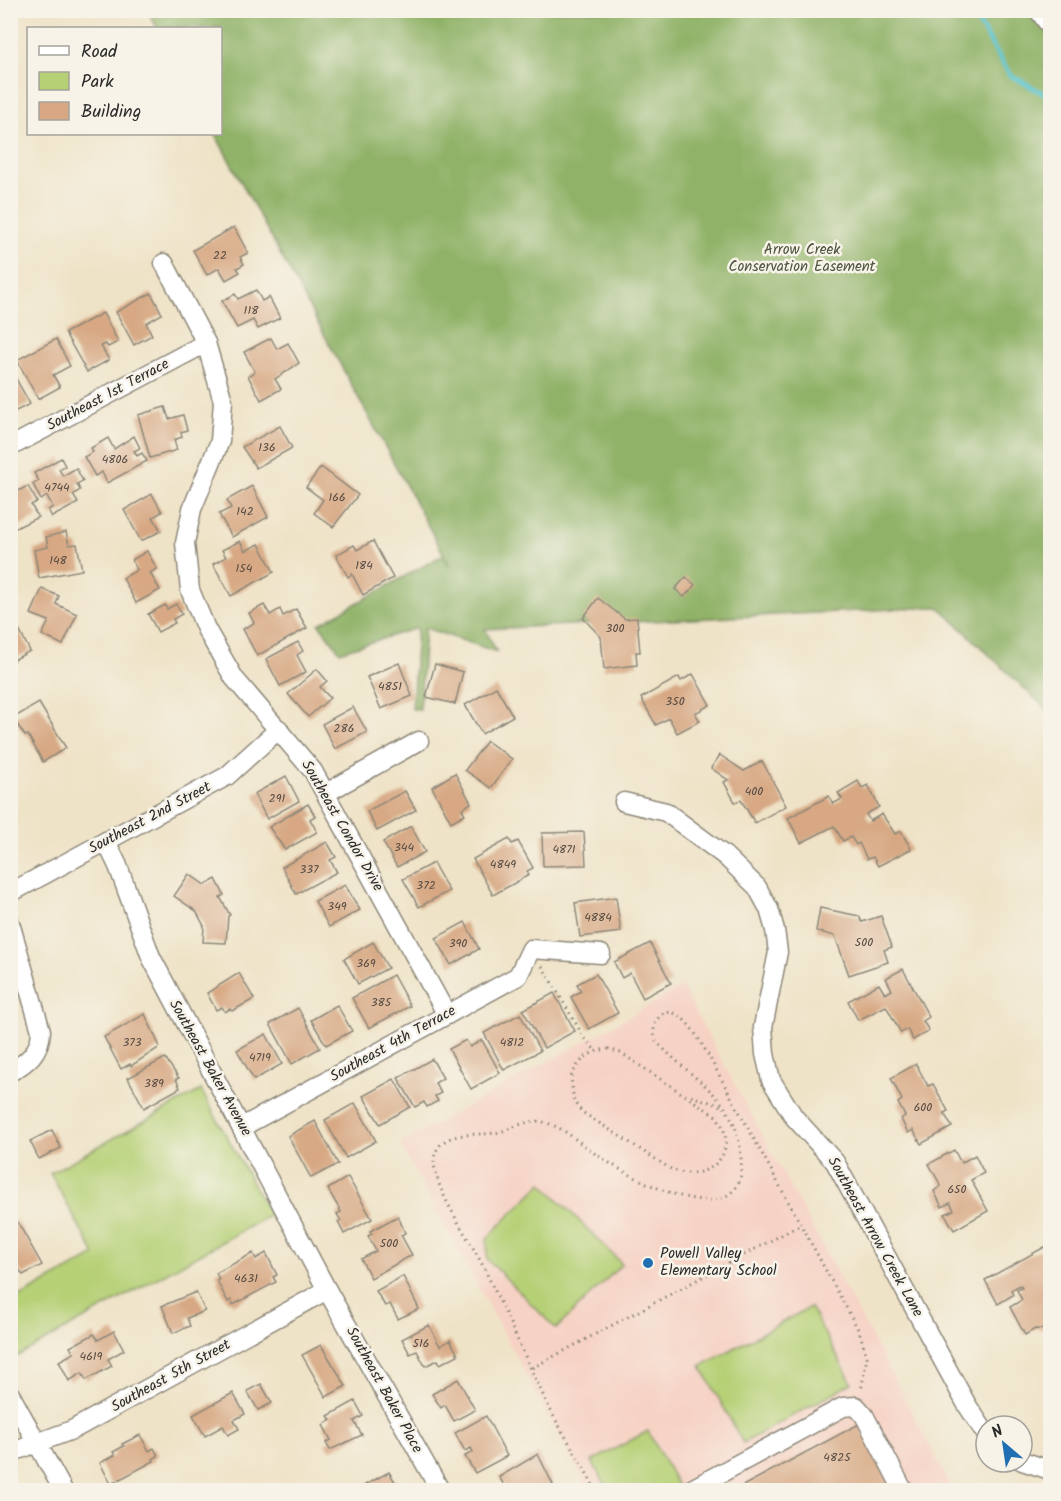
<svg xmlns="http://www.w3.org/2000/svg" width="1061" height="1501" font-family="Kalam,sans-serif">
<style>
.built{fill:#f6d2c4}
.green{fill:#b6d076;stroke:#707e50;stroke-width:1.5}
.forest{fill:#90b267;stroke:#5e6e49;stroke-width:1.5}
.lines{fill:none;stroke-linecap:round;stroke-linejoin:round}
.stream{stroke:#55c2cc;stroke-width:5}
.building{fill:#d7a883}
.minor-casing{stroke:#8d8779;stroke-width:21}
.major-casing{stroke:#8d8779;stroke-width:27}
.path{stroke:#8d8779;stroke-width:3;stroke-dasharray:1.5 4.5;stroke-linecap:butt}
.minor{stroke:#fff;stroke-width:18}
.major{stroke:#fff;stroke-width:24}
.poi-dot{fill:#1f6fb2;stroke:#f7f3e8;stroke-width:2}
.labels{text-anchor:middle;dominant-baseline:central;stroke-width:5;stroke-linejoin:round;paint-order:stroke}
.number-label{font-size:12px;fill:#564a41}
.park-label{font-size:15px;fill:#4e543e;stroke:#f7f3e8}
.street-label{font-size:15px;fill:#2b2b2b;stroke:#f7f3e8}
.poi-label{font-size:15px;fill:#2b2b2b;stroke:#f7f3e8;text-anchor:start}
</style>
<rect width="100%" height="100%" fill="#f7f3e8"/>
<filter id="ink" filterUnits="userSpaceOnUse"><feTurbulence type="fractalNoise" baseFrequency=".0167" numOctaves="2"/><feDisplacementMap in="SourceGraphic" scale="12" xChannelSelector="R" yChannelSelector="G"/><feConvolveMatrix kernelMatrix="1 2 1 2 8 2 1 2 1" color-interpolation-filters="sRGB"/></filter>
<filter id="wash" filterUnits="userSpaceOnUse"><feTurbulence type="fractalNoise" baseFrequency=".008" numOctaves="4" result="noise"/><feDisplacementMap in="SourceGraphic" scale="24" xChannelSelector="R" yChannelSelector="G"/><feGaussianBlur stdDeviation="1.35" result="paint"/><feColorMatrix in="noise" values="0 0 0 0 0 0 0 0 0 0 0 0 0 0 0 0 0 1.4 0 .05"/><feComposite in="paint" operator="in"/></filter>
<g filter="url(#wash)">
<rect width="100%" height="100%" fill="#efe3c7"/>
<polygon class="built" points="682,987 896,1382 953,1490 589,1490 400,1144"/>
<g class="green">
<polygon points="201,1090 270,1215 11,1360 11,1302 95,1255 50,1173"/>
<polygon points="542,1183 622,1264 556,1329 487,1259 487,1238"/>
<polygon points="810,1307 852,1383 743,1443 701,1366"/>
<polygon points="648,1431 678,1486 669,1490 608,1490 592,1461"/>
</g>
<polygon class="forest" points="148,11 1050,11 1050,713 939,607 485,629 497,652 425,628 420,709 412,709 417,628 340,652 319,624 443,555 451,568 215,134 220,134 220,28 157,28"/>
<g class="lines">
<polyline class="stream" points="971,10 1010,75 1050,97"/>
</g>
<g id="blocks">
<g class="building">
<polygon points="234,227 248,253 240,257 244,264 237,268 240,272 226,280 219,268 207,275 193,250"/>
<polygon points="256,290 262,301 269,297 280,318 258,329 253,320 237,328 222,301 235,294 238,299"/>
<polygon points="151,293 162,314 146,323 152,335 134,345 116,312"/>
<polygon points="103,313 118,342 108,347 106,344 101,346 109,360 87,372 65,333"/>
<polygon points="271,338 277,349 288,343 299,363 275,379 281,389 261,400 248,376 255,372 244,352"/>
<polygon points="56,339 70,366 53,375 60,387 38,399 17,360"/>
<polygon points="10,368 30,404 10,414"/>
<polygon points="165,407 169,419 183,415 187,430 181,432 182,437 174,440 177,450 150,458 138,415"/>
<polygon points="280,426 292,448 256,468 242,447"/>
<polygon points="134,436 140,448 134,451 137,456 142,453 147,461 107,483 102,472 95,476 84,457 93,452 91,448 108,438 114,449"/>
<polygon points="61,458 65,466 59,469 63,476 76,468 83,481 77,484 80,490 73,495 78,503 52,517 48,510 53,507 47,496 41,500 33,484 39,481 34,473"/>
<polygon points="321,467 358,495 333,527 314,513 323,500 306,487"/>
<polygon points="28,486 37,502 31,505 38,517 10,531 10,495"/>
<polygon points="252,486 268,517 232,537 219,514 231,508 227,500"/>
<polygon points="152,494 162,512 153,517 161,531 141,541 124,510"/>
<polygon points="66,532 69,545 77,544 82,570 39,578 34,550 48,547 46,537"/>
<polygon points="240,541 245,551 259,544 274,572 231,596 213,564 226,557 222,550"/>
<polygon points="373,541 393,578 363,595 352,574 348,577 336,555 354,545 357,550"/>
<polygon points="147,551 157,569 150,573 160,590 136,603 123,578 137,570 132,560"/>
<polygon points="686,577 695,585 684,597 675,589"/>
<polygon points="42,589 59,596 56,604 77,614 63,645 42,635 49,621 31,614"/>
<polygon points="598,598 625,619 637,618 640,652 636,652 637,665 604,669 601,637 583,618"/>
<polygon points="176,604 182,614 173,619 175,623 158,632 148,614 165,605 167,609"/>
<polygon points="264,605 270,615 280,609 283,616 296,609 307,628 257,656 243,629 254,623 249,613"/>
<polygon points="18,628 30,651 10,662 10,632"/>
<polygon points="298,642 303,651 297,655 306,672 280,686 266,659"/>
<polygon points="399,663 412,696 381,709 367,677"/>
<polygon points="435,664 463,672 455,704 426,697"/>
<polygon points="317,669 327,681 320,687 330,698 308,717 288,694"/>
<polygon points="693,674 710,705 695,713 700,721 677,733 669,718 656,725 641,698 679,677 681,681"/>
<polygon points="496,687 513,716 482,734 465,705"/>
<polygon points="39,703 66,748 43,762 28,735 25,736 13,718"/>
<polygon points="353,707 367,732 335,749 322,724"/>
<polygon points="487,741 512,759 491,788 465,770"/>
<polygon points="720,755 744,771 762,761 786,806 755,823 741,800 735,802 724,782 728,780 711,768"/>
<polygon points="455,773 471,803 462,809 465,814 451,822 432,787"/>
<polygon points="286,776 299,801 267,819 254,794"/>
<polygon points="858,781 862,788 868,785 879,807 866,814 870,821 882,814 895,834 901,831 911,849 878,866 873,857 867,859 859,843 856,845 851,837 843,841 834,826 801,843 788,818 829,796 833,804 842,799 838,793"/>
<polygon points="405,791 416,810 377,831 367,811"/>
<polygon points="308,804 315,816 310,819 317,832 285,850 269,827"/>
<polygon points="411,826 425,852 397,867 383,842"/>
<polygon points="584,832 586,865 543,866 542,833"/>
<polygon points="509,839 512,844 518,841 533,868 527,871 529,875 493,895 473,859"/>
<polygon points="327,842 336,857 330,860 337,872 296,894 282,867"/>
<polygon points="433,863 449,891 419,907 403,879"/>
<polygon points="189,874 205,885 216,879 224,895 220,897 230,915 228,916 226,943 203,942 204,926 196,911 174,896"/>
<polygon points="345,885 360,910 329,927 315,901"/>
<polygon points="616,897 621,932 580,937 575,903"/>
<polygon points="820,908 859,916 862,922 881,916 892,947 884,950 888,962 849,975 835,936 816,931"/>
<polygon points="465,922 479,949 451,965 436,938"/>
<polygon points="373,942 388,968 358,984 344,959"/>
<polygon points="650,943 671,983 643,998 630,973 622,978 614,962"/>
<polygon points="903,969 929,1017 923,1021 929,1031 913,1040 907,1029 901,1033 886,1006 858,1020 848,1001 879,984 885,994 892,990 886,978"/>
<polygon points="239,973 254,999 232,1011 230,1009 225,1012 222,1007 216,1010 207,993"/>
<polygon points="596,974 618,1013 589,1029 571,997 581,991 577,984"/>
<polygon points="393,975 410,1006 369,1028 352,998"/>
<polygon points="554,993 575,1031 544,1048 523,1010"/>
<polygon points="337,1005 352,1031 326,1045 311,1020"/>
<polygon points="298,1008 320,1048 292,1064 270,1024"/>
<polygon points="145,1014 160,1047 131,1066 130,1064 121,1069 104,1037"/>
<polygon points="520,1014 540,1051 504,1070 484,1033"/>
<polygon points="266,1034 282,1064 254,1080 237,1050"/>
<polygon points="466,1040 470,1047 482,1040 500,1073 471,1089 449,1049"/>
<polygon points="165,1058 179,1078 176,1079 180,1088 144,1108 128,1078"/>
<polygon points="432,1059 443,1078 435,1083 441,1093 435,1096 438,1101 427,1107 424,1102 415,1107 398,1078"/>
<polygon points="916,1064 928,1086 933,1084 948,1111 944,1113 952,1127 921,1144 913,1130 908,1133 901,1119 905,1116 898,1103 902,1100 891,1078"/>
<polygon points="394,1079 410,1107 380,1124 363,1096"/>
<polygon points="355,1103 376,1141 346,1158 325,1120"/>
<polygon points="315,1121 338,1164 311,1178 288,1136"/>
<polygon points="52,1130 61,1148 39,1159 30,1141"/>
<polygon points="954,1150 961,1163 975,1155 984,1173 971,1180 988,1211 954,1230 945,1214 954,1210 950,1203 942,1207 934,1191 941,1186 929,1164"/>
<polygon points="348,1177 372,1219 344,1234 338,1222 341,1221 337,1214 341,1212 328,1189"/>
<polygon points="398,1216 405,1233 401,1235 412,1255 371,1278 361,1259 376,1251 368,1236 372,1234 370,1231"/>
<polygon points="17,1221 42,1265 23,1275 10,1257 10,1225"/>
<polygon points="1050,1244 1050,1330 1035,1329 1025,1335 1010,1307 1022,1300 1017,1290 1022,1288 1020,1285 1011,1290 1013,1295 998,1304 985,1280"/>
<polygon points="253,1253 256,1259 266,1253 277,1275 273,1277 276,1282 233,1305 231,1300 228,1302 217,1281 219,1279 216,1273"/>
<polygon points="403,1276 419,1309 398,1319 390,1304 385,1306 376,1291"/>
<polygon points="196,1292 205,1311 187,1318 190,1326 173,1333 162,1306"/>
<polygon points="429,1325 440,1346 450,1340 458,1355 440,1364 438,1360 425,1366 417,1351 410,1354 402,1339"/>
<polygon points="114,1331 124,1350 108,1359 112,1366 86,1380 82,1373 69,1381 59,1361 74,1353 70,1347 94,1334 98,1340"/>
<polygon points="321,1345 346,1386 326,1397 302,1355"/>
<polygon points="458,1379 475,1410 454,1421 445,1405 441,1408 432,1394"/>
<polygon points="261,1384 272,1403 258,1410 247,1391"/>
<polygon points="233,1393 245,1414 234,1420 239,1429 228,1435 223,1426 205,1436 193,1415"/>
<polygon points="355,1401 363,1416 354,1421 362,1435 330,1450 326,1443 331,1440 323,1425 331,1420 328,1416"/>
<polygon points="486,1416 507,1456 475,1473 465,1456 473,1452 471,1448 465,1451 455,1433"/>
<polygon points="859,1424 894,1490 735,1490"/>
<polygon points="140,1435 149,1451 154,1448 158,1456 153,1459 154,1461 111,1484 100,1463 115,1455 113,1452 124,1446 122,1444"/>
<polygon points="538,1454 553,1485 546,1489 548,1490 507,1490 499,1477"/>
<polygon points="389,1472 400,1490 368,1490 365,1485"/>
</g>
</g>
</g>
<g filter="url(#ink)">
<use href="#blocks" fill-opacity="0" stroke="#8d8779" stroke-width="1.5"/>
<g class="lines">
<g class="minor-casing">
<g id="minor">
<polyline points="164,263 206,343 223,401 220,441 192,509 185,543 190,590 206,629 234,678 313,771 447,1015"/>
<polyline points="10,447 206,343"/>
<polyline points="326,793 419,741"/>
<polyline points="624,802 666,812 725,856 757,887 769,909 775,930 778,952 763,1027 765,1054 771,1080 794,1117 835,1162 967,1405 986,1434"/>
<polyline points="106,841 118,866 151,957 327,1290 440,1490"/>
<polyline points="10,893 227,776 279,729"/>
<path d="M10 923 41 1031C40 1052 28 1062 10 1072"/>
<polyline points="242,1127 518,976 531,949 601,954"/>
<polyline points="10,1394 63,1490"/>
<polyline points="10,1453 72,1430 327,1290"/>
<polyline points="1022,1461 1050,1470"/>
<polyline points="690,1490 843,1407 856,1406 864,1415 903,1490"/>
</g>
</g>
<g class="major-casing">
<polyline id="major" points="1042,10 1050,21"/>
</g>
<g class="path">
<polyline points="542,966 585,1039 596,1051"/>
<path d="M608 1049 621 1053 716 1116C743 1151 709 1185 671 1169L582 1112 574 1102 571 1077C579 1060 589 1051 608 1049Z"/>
<polyline points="691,1096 725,1107"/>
<polyline points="532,1368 800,1225"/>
<path d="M595 1490C581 1459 560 1431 545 1399 524 1355 504 1309 482 1264 469 1239 452 1215 441 1189 437 1179 432 1164 435 1154 438 1146 443 1141 451 1138 464 1133 481 1135 495 1133 511 1130 527 1118 543 1122 564 1127 579 1143 597 1155 626 1174 687 1209 722 1198 734 1193 741 1183 741 1171 744 1098 697 1086 656 1041 648 1021 666 1002 683 1019 693 1028 699 1040 706 1051L859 1331 867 1357 861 1391"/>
</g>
<use href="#minor" class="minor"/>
<use href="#major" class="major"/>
</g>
</g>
<circle class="poi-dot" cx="648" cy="1263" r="6"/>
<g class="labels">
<g class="number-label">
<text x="220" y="255">22</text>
<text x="251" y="310">118</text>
<text x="267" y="447">136</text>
<text x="115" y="459">4806</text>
<text x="57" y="487">4744</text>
<text x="337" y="497">166</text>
<text x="245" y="511">142</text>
<text x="58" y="560">148</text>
<text x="364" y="565">184</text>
<text x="244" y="568">154</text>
<text x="615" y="628">300</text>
<text x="390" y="686">4851</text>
<text x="675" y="701">350</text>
<text x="344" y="728">286</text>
<text x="754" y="791">400</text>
<text x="277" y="798">291</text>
<text x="404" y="847">344</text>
<text x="564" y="849">4871</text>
<text x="503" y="864">4849</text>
<text x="309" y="869">337</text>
<text x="426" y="885">372</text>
<text x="337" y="906">349</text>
<text x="598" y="917">4884</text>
<text x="864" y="942">500</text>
<text x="458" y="943">390</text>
<text x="366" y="963">369</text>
<text x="381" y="1002">385</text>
<text x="132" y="1042">373</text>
<text x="512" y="1042">4812</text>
<text x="260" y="1057">4719</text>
<text x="154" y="1083">389</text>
<text x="923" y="1107">600</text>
<text x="957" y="1189">650</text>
<text x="389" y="1243">500</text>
<text x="246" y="1278">4631</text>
<text x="421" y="1343">516</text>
<text x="91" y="1356">4619</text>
<text x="837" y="1457">4825</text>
</g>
<g class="park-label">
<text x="802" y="250">Arrow Creek<tspan x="802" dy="17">Conservation Easement</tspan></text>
</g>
<g class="street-label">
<text transform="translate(108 395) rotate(-28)">Southeast 1st Terrace</text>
<text transform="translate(150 818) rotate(-28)">Southeast 2nd Street</text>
<text transform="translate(342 826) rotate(60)">Southeast Condor Drive</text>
<text transform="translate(393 1044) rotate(-29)">Southeast 4th Terrace</text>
<text transform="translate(210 1068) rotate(61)">Southeast Baker Avenue</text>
<text transform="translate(875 1237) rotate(61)">Southeast Arrow Creek Lane</text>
<text transform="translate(171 1376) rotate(-29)">Southeast 5th Street</text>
<text transform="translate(384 1390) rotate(61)">Southeast Baker Place</text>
</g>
<g class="poi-label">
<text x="660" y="1254">Powell Valley<tspan x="660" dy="17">Elementary School</tspan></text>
</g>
</g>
<rect width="1061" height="1501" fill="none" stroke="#f7f3e8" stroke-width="36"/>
<rect x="27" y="27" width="195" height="108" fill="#f7f3e8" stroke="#a5a39c" stroke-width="1.5"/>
<rect x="39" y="46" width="30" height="9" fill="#ffffff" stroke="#a5a39c" stroke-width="1.5"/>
<text x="81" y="57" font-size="18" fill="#2b2b2b">Road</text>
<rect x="39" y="72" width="30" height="18" fill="#b6d076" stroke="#a5a39c" stroke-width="1.5"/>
<text x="81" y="87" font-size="18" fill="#2b2b2b">Park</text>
<rect x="39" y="102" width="30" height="18" fill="#d7a883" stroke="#a5a39c" stroke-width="1.5"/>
<text x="81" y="117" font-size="18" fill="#2b2b2b">Building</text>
<g transform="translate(1004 1444) rotate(331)"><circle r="28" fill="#f7f3e8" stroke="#a5a39c" stroke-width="1.5"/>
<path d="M0-4.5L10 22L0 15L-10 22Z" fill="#1f6fb2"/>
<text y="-9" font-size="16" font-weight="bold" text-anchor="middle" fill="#2b2b2b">N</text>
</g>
</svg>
